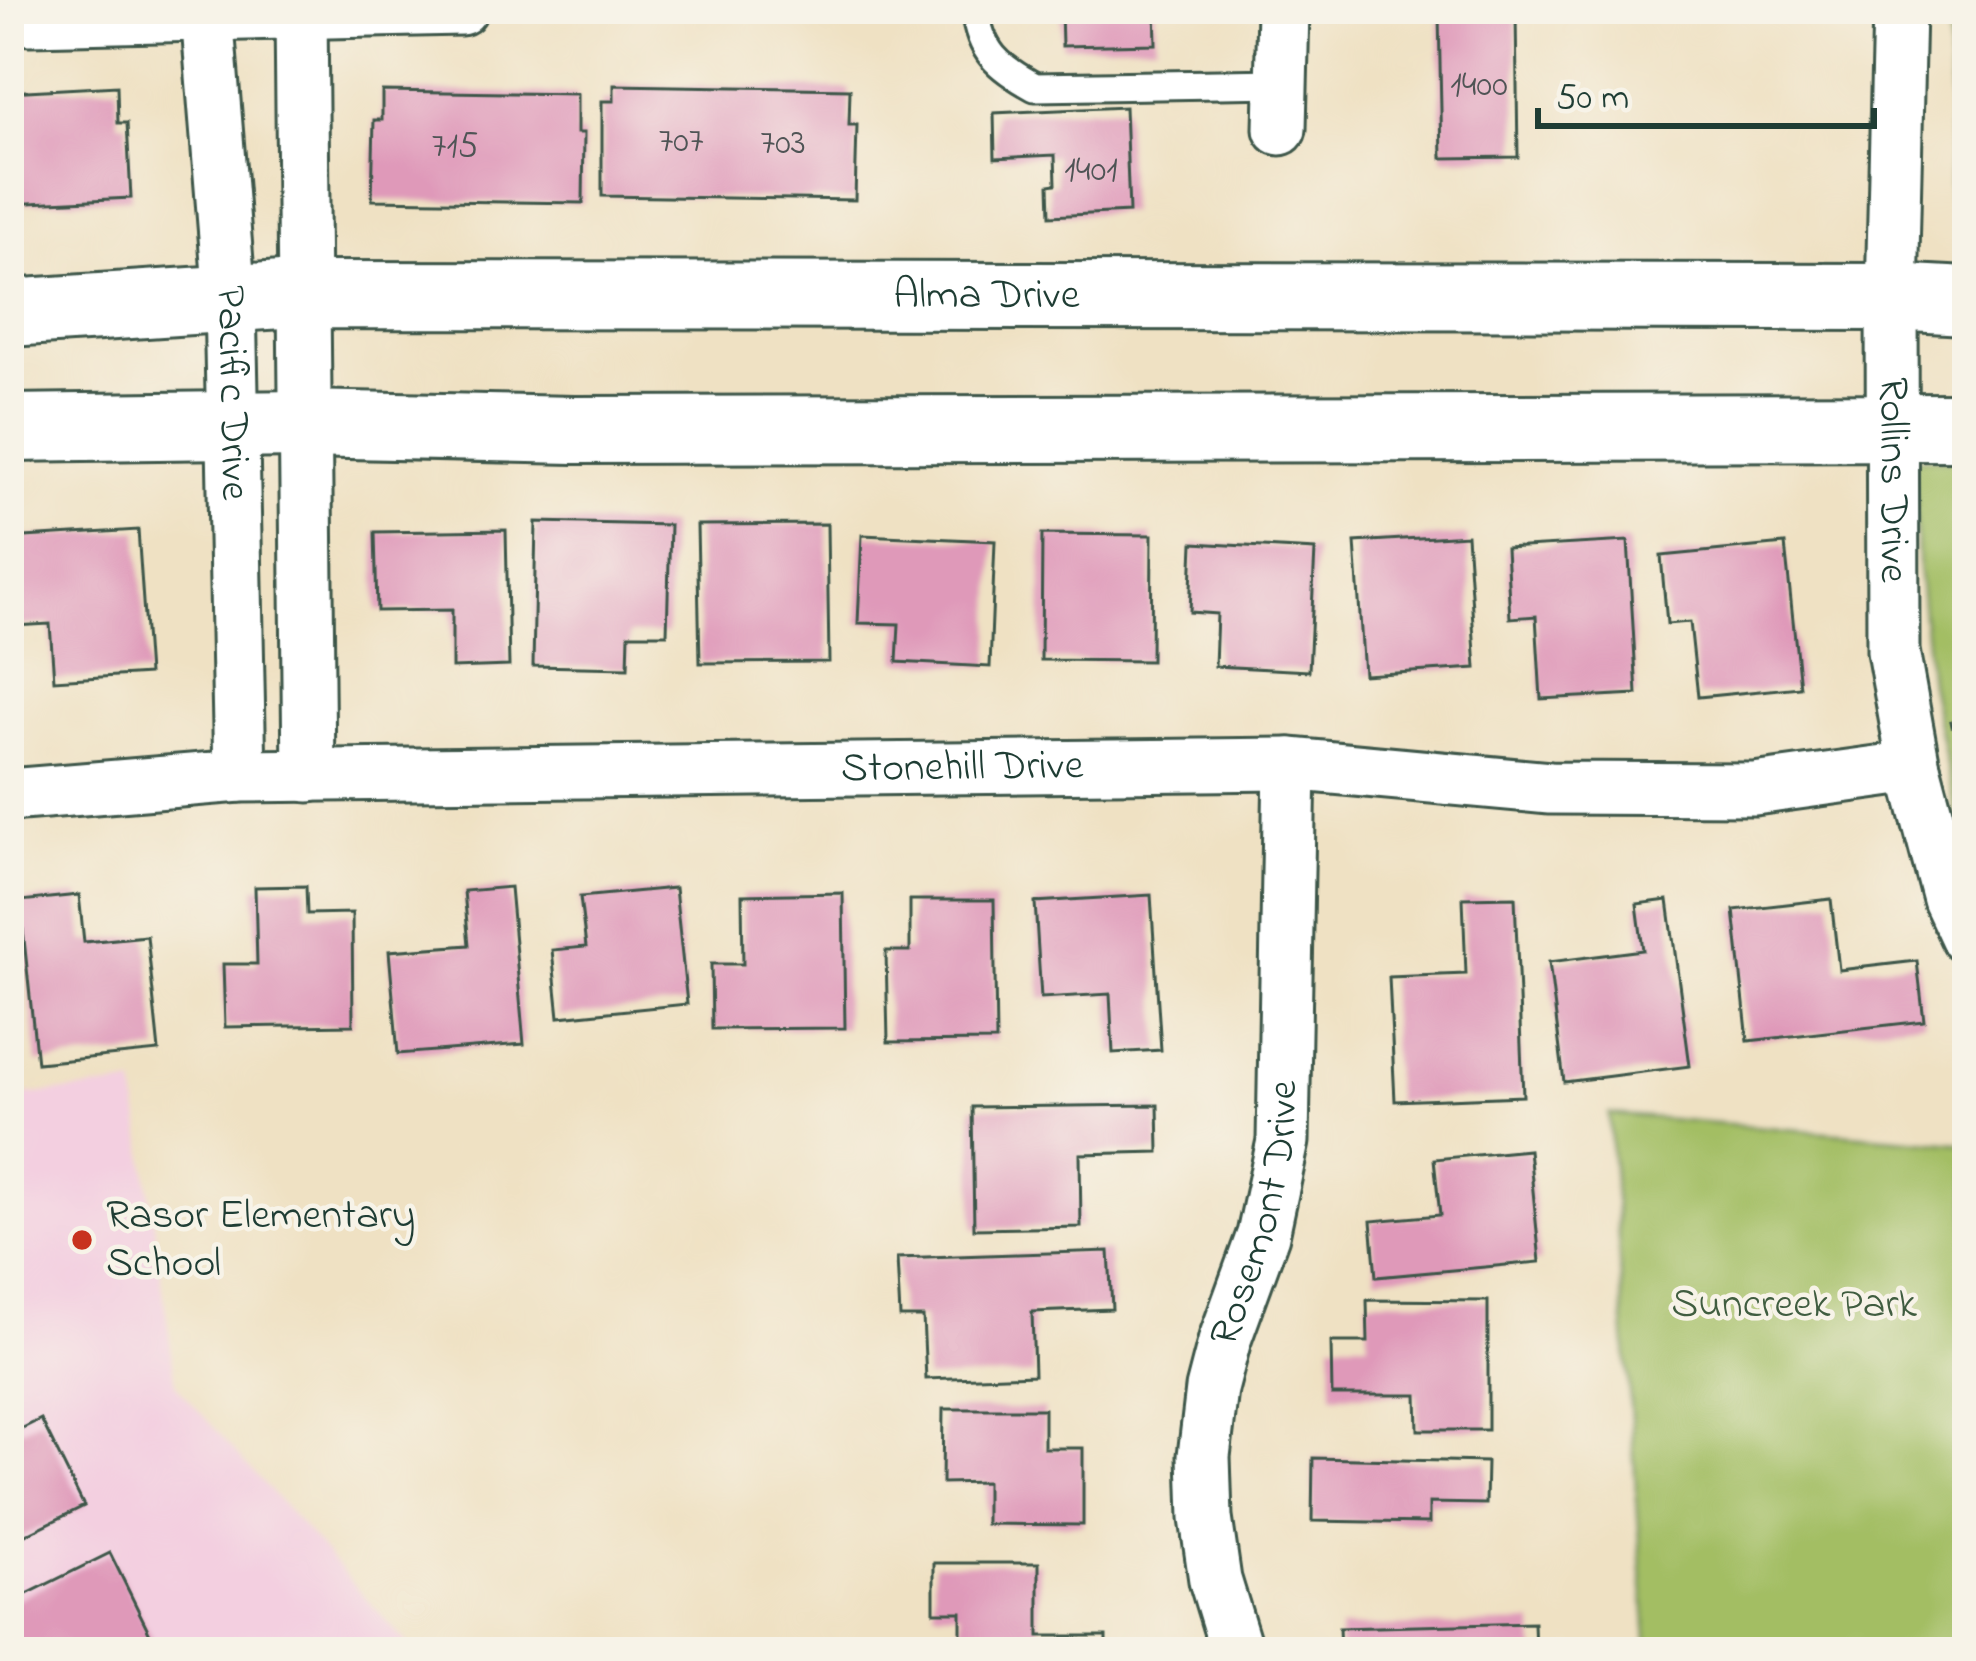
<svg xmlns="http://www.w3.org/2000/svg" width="1976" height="1661" font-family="'Indie Flower',sans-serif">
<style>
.built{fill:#f3cfe0}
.green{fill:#a3be64;stroke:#617e4c;stroke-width:3}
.building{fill:#df99b9}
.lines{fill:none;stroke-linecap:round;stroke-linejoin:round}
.service-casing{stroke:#3e5649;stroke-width:33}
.minor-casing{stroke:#3e5649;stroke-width:57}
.secondary-casing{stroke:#3e5649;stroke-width:72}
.path{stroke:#3e5649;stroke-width:8;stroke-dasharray:3 9;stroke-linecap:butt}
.service{stroke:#fff;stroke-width:27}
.minor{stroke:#fff;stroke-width:51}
.secondary{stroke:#fff;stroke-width:66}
.poi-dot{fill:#c8321e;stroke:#f7f3e8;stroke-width:4.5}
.labels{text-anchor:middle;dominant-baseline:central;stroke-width:9;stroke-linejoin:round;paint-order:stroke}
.number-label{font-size:36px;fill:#4f5455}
.street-label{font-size:42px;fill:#1f3d34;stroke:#f7f3e8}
.poi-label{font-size:42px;fill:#1f3d34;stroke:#f7f3e8;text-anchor:start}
.park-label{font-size:42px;fill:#405d40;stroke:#f7f3e8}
</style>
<rect width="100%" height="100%" fill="#f7f3e8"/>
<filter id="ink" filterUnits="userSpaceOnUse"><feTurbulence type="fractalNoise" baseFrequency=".00833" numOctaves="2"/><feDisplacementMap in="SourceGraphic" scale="24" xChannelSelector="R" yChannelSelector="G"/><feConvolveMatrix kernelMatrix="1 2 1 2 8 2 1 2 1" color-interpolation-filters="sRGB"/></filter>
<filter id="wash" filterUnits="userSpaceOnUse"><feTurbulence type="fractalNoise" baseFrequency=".004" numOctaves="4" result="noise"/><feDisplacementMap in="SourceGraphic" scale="48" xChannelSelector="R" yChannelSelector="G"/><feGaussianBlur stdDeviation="2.7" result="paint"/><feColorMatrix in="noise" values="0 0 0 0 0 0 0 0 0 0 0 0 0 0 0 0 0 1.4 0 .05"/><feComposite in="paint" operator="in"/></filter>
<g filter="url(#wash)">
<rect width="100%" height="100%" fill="#efe1c3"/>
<polygon class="built" points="135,1085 176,1385 414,1652 9,1652 9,1096"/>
<g class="green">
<polygon points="1949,9 1967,9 1967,200 1950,199"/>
<polygon points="1914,458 1967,461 1967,869 1930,683 1917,555"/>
<polygon points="1609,1114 1967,1144 1967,1652 1648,1652"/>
</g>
<g id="blocks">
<g class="building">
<polygon points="1061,9 1155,9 1156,44 1062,46"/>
<polygon points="1516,13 1518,157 1442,158 1439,14"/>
<polygon points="614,85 850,89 849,125 857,125 855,200 602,196 602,101 614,101"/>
<polygon points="117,86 118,123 127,123 131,198 9,204 9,92"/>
<polygon points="382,91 577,94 577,133 584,133 583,203 372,200 374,120 382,120"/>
<polygon points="1125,107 1129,212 1050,216 1049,185 1056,184 1055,155 995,158 994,113"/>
<polygon points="536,522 670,525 667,634 629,634 628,668 533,666"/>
<polygon points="827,524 829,662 700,663 697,525"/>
<polygon points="138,530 148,674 54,680 50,624 14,626 9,538"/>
<polygon points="506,530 509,666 452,668 452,610 377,611 375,532"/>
<polygon points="1042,534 1152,535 1151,661 1041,660"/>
<polygon points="862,535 995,541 990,667 897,662 899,624 858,623"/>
<polygon points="1467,535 1476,668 1364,675 1355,542"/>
<polygon points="1628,541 1637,694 1541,699 1536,616 1510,618 1506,548"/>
<polygon points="1193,543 1315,550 1309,671 1215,666 1217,614 1190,612"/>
<polygon points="1785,544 1800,687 1698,697 1690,622 1667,624 1661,556"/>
<polygon points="306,886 307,914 352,913 353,1025 225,1027 223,964 257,964 255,887"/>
<polygon points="510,887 524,1044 398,1054 389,951 469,945 464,891"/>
<polygon points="675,888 687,1004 559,1017 552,950 586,947 580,897"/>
<polygon points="843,893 845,1028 712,1029 711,964 743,964 742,895"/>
<polygon points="79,895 84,942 147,936 159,1051 37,1063 20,901"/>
<polygon points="1151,895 1161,1050 1113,1053 1110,994 1041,998 1035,902"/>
<polygon points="1515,897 1523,1096 1395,1101 1389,977 1466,974 1463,898"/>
<polygon points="1831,899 1839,970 1917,961 1924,1021 1748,1041 1734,910"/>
<polygon points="910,900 994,900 996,1041 888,1042 886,951 910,951"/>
<polygon points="1668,900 1690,1066 1564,1082 1549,962 1643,950 1637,904"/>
<polygon points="1158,1105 1159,1152 1080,1154 1081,1227 974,1229 972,1107"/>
<polygon points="1529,1150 1540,1262 1376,1277 1371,1221 1440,1215 1434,1159"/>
<polygon points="1109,1251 1112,1309 1032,1312 1034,1375 926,1379 923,1317 900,1317 897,1258"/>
<polygon points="1367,1300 1488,1301 1488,1430 1418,1430 1417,1395 1332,1395 1331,1342 1368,1342"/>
<polygon points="943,1409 1044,1409 1044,1448 1083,1448 1083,1525 986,1524 986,1482 942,1483"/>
<polygon points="41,1419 84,1506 9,1543 9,1435"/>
<polygon points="1313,1458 1487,1462 1486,1504 1429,1503 1429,1523 1312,1521"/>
<polygon points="110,1553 153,1640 129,1652 9,1652 9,1603"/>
<polygon points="934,1563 1039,1563 1039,1636 1106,1636 1106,1652 961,1652 961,1612 934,1612"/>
<polygon points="1534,1623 1535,1652 1340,1652 1339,1628"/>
</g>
</g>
</g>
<g filter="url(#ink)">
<use href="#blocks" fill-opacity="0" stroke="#3e5649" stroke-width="3"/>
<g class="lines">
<g class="service-casing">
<path id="service" d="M975 9C980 52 998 67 1035 87L1281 83"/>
</g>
<g class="minor-casing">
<g id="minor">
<polyline points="29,9 29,19 461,9"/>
<path id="s1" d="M1899 9 1892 297 1893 651 1914 767 1949 899 1967 938"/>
<path id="s2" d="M207 13 230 299 240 776"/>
<polyline points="301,13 309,776"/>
<polyline points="1280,129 1283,9"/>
<path id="s3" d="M9 795 240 776 1290 764 1550 788 1754 789 1914 767"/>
<path id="s4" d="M1237 1652 1215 1580 1206 1518 1204 1456 1212 1389 1225 1339 1263 1235 1283 1141 1290 764"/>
</g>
</g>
<g class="secondary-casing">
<g id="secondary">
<path id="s5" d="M9 313 282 295 1892 297 1967 301"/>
<polyline points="9,428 304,424 574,430 1967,427"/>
</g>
</g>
<polyline class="path" points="1950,724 1967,720"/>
<use href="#service" class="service"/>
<use href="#minor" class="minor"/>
<use href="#secondary" class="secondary"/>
</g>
</g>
<circle class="poi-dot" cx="82" cy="1240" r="12"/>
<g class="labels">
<g class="number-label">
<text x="1479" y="86">1400</text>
<text x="681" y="142">707</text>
<text x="783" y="144">703</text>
<text x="455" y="147">715</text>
<text x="1091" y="171">1401</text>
</g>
<g class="street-label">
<text stroke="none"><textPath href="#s5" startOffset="978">Alma Drive</textPath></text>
<text stroke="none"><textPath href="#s2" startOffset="381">Pacific Drive</textPath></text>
<text stroke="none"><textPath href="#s1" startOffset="471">Rollins Drive</textPath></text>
<text stroke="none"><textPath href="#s3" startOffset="954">Stonehill Drive</textPath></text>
<text stroke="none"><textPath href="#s4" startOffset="450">Rosemont Drive</textPath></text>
</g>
<g class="poi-label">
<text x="106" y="1216">Rasor Elementary<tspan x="106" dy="48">School</tspan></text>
</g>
<g class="park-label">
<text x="1794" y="1305">Suncreek Park</text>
</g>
</g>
<rect width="1976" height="1661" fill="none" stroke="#f7f3e8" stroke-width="48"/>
<path d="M1538 108v18h336v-18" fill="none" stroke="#1f3d34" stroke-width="6"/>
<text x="1556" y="108" font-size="36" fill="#1f3d34" stroke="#f7f3e8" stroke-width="9" paint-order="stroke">50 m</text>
</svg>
